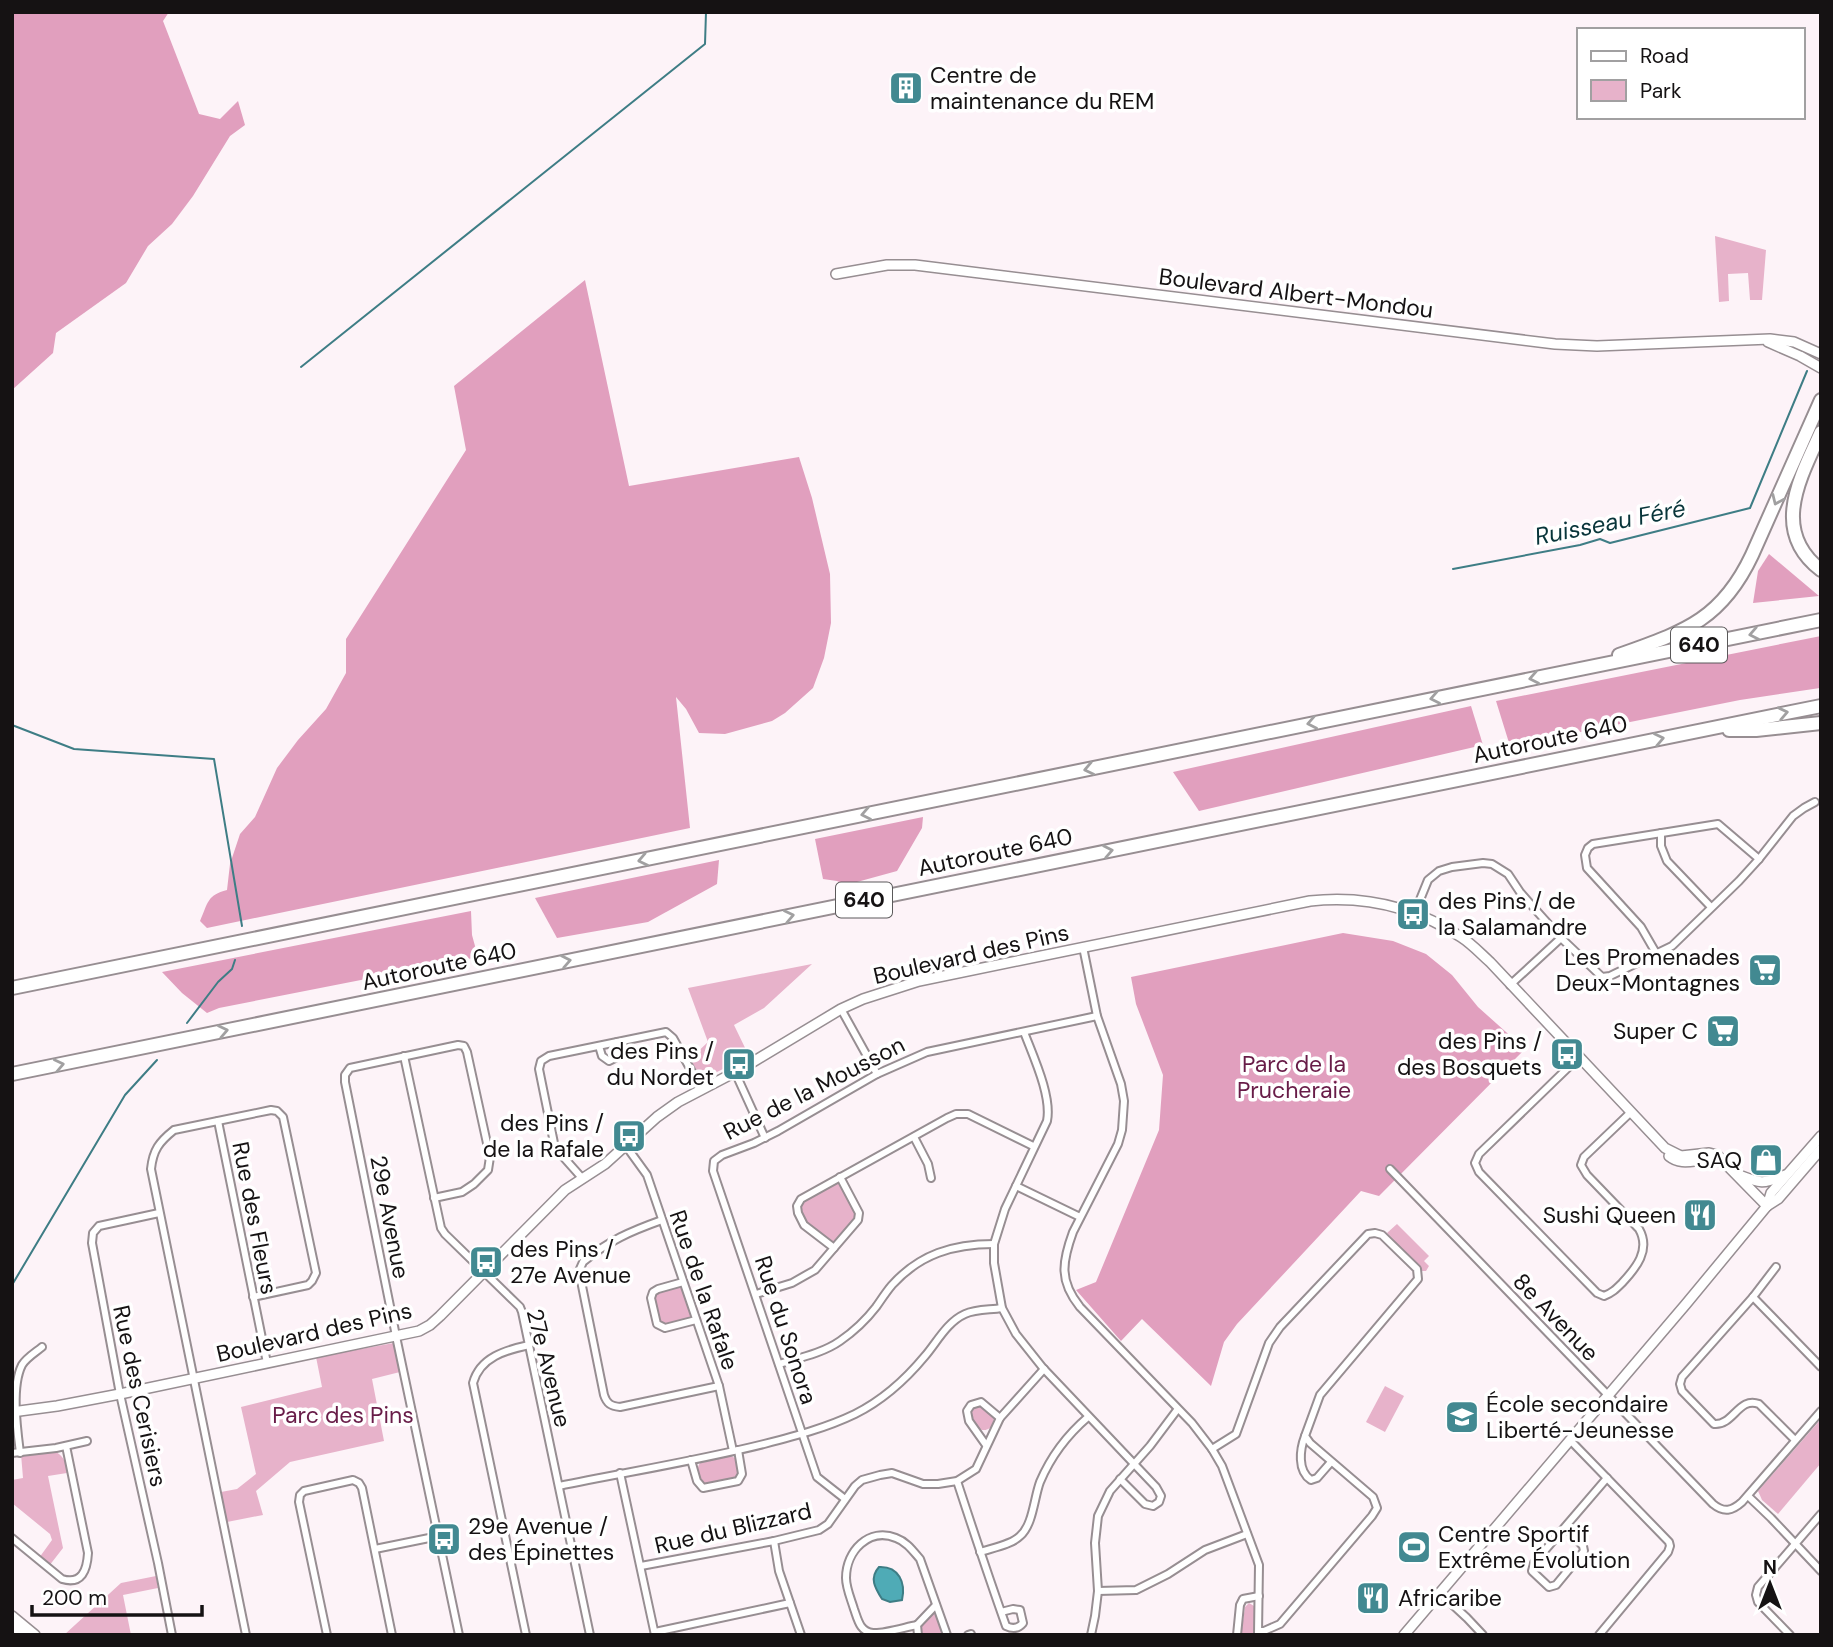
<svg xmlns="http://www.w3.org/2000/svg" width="1833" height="1647" font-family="'DM Sans',sans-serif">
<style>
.green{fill:#e7b2ca}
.forest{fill:#e19fbe}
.water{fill:#4fabb6;stroke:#3e7d85;stroke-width:2}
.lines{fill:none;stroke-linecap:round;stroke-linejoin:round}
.stream{stroke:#3e7d85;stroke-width:2}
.street-casing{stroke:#978e92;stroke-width:10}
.secondary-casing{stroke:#978e92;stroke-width:12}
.highway-casing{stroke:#978e92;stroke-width:16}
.street{stroke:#fff;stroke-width:6}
.secondary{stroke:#fff;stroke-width:9}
.highway{stroke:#fff;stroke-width:12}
.oneway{stroke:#a1a0a1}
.labels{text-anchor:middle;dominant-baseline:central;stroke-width:7;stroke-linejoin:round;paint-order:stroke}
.shield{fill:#fff;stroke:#5b595a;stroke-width:2}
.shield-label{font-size:21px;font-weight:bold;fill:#151213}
.poi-label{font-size:23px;fill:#151213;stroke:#fff;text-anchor:start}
.street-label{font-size:23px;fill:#151213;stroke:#fff}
.park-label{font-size:23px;fill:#681c48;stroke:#fff}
.water-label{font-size:24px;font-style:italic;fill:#08353a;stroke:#fff}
</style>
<rect width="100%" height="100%" fill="#fdf3f8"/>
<g class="green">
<polygon points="1715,236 1766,250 1762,300 1750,300 1748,273 1728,274 1729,301 1719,302"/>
<polygon points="812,964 764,1008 734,1025 749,1056 705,1078 700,1076 690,1059 708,1042 688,988"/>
<polygon points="840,1177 859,1217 834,1248 804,1225 798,1213 801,1199"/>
<polygon points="1397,1224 1429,1256 1424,1261 1429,1266 1426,1271 1422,1271 1387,1233"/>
<polygon points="683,1282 696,1320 665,1328 657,1324 653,1292"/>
<polygon points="394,1343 400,1372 372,1379 384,1441 290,1462 256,1491 263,1515 227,1522 221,1492 237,1489 256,1474 241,1407 322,1387 316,1357"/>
<polygon points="1385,1386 1404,1396 1385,1432 1366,1422"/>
<path d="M979 1405 982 1406 994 1419 992 1425H991V1427C979 1438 967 1417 973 1407Z"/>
<polygon points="1821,1419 1821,1463 1778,1514 1762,1500 1758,1491"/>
<path d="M56 1452C65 1457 66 1464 67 1473L48 1476 63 1548 49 1566 39 1558 52 1540 50 1534 12 1503V1480L23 1478 21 1454Z"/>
<path d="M729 1455 737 1459 740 1472 737 1478 707 1484 700 1481C698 1474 695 1467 702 1461Z"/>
<polygon points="156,1576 158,1588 123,1595 131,1635 64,1635 121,1583"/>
<polygon points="1249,1603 1254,1606 1254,1635 1241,1635 1245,1607"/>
<polygon points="936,1605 947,1635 918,1635 917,1625"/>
</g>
<g class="forest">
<polygon points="12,12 169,12 163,21 199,114 220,119 238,101 245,125 230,136 193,196 172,224 148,246 126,283 56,333 53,353 12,390"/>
<path d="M585 280 629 486 799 457 812 498 830 574 831 623 824 658 813 688 785 713 772 721 725 734 699 733 686 709 676 697 690 828 207 928 200 921C208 903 207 895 227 890L230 864 240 834 255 817 277 768 298 740 326 709 346 673V639L466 450 454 386Z"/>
<polygon points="1769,554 1819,596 1753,603 1758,571"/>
<polygon points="1821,636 1820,688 1740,700 1510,746 1496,701"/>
<polygon points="1471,706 1483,745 1199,811 1173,772"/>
<polygon points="923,817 922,828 897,871 846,885 837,881 823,879 815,839"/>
<polygon points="719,860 717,884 648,922 557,938 535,898"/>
<polygon points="471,911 472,935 478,957 219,1008 207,1013 182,993 162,972"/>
<polygon points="1343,933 1393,941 1426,954 1452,975 1478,1007 1525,1049 1379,1196 1361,1191 1237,1324 1224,1342 1211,1386 1142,1319 1121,1341 1076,1290 1096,1282 1159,1130 1163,1075 1136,1004 1131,977"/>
</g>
<path class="water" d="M879 1567C899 1566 906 1583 902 1600L890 1602 882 1599C875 1588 869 1578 879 1567Z"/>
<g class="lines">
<g class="stream">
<polyline points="1820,339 1821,337"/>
<polyline points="301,367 705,44 706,12"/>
<polyline points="1453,569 1580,545 1600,539 1610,543 1750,508 1807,371"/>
<polyline points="12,725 74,749 214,759 242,926"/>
<polyline points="187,1023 218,982 232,969 235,960"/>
<polyline points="12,1285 125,1095 157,1060"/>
</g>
<g class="street-casing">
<g id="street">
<polyline points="1661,833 1661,846 1667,861 1711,907"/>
<polyline points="1415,912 1428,880 1439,871 1452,867 1483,863 1492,864 1508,874 1520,892 1534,908 1561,938 1602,977 1610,976 1672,946 1739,881 1759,859 1793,816 1804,808 1815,802"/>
<path d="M1083 947 1097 1016 1121 1084 1124 1101 1122 1130 1118 1144 1073 1232C1062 1262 1059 1281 1080 1307L1192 1423 1212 1449 1222 1466 1259 1565 1258 1633"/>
<polyline points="1656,953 1641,927 1587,868 1585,855 1588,848 1593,844 1718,824 1759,859"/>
<polyline points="1510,985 1561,938"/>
<polyline points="841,1009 877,1074"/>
<path d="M1024 1032C1033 1056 1052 1096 1047 1121L1005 1209 994 1244V1263L1002 1308 1016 1334 1043 1368 1156 1487 1161 1496 1159 1502 1153 1506 1145 1504 1120 1479"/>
<polyline points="599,1046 602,1056 609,1061 617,1057 618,1048 617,1042"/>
<polyline points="404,1056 441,1228 445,1234 520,1307 522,1312 590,1635"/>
<path d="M1579 1057 1479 1154 1475 1163 1479 1172 1597 1293 1604 1296C1612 1293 1616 1289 1622 1283 1636 1268 1651 1250 1639 1229L1587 1175 1581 1165 1584 1157 1631 1112"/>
<polyline points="735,1072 765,1138"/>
<polyline points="218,1121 267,1363"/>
<polyline points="914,1137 928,1164 931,1178"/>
<polyline points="626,1146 647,1175 719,1386 733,1451"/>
<path d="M1390 1169 1713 1504C1724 1513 1732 1511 1742 1502L1821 1411"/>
<polyline points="582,1178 558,1151 554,1143 539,1069 541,1061 549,1056 666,1032 673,1038 701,1088"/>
<polyline points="1016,1186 1080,1217"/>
<polyline points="434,1198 462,1192 474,1184 488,1170 490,1157 467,1052 464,1046 458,1045 350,1068 345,1075 345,1082 397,1341 459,1635"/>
<polyline points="159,1213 99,1226 93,1233 92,1243 120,1394 158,1563 172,1635"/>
<path d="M662 1220C631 1231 608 1241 583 1262L579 1271 604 1395C607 1404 611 1406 620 1407L719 1386"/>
<polyline points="834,1248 804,1225 798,1213 797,1206 801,1199 947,1118 956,1114 968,1114 1033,1146"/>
<path d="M1776 1267 1753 1297 1682 1377 1680 1384 1682 1391 1714 1424C1733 1426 1739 1396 1759 1404L1795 1440"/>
<polyline points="683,1282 658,1289 653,1292 651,1298 657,1324 665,1328 696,1320"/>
<polyline points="756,1294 792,1283 815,1270 858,1220 859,1213 840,1177"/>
<polyline points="1753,1297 1821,1367"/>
<path d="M779 1364C799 1358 823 1353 840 1341 853 1332 866 1320 876 1307 881 1300 886 1292 892 1285 920 1254 953 1244 994 1244"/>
<path d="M1305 1436C1300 1449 1297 1471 1311 1480L1317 1478 1331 1462"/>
<polyline points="1570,1440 1669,1542 1670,1546 1668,1552 1599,1635"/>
<polyline points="986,1445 969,1421 967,1411 971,1405 981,1402 1000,1418"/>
<polyline points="1212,1449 1236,1434 1269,1343 1280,1327 1368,1234 1375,1233 1382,1235 1417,1269 1418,1279 1320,1395 1305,1436 1310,1443 1373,1497 1377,1508 1372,1516 1280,1624 1264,1631 1259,1631"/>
<polyline points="12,1453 56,1448 87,1441"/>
<path d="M20 1453C17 1429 11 1387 22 1365 26 1358 36 1352 42 1347"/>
<polyline points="691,1460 697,1481 703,1488 738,1481 742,1474 738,1450"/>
<polyline points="620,1473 655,1635"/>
<path d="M957 1481C973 1530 989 1578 1006 1626 1012 1629 1018 1629 1023 1623L1020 1610 1013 1609 1001 1612"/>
<path d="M559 1486C627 1472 696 1461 764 1444 795 1436 826 1428 855 1414 881 1401 906 1379 925 1356 937 1342 947 1322 965 1314 976 1309 990 1310 1002 1308"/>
<polyline points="1748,1496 1771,1518 1821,1571"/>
<polyline points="845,1499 817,1477 713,1171 714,1161 722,1155 754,1143 778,1131 877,1074 927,1052 1097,1016"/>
<polyline points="1565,1527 1583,1546 1584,1551 1556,1585 1549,1587 1532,1571 1534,1563 1607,1478"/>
<path d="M12 1538 62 1579C82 1585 87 1570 88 1553L66 1446"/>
<polyline points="774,1541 779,1571 801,1635"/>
<polyline points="375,1549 439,1536"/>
<path d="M980 1552C992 1548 1011 1545 1020 1536 1033 1525 1034 1498 1040 1482 1051 1456 1067 1435 1088 1417"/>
<polyline points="641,1566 774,1541 819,1530 828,1524 855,1486 862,1480 880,1475 892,1473 923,1484 938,1484 957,1481 976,1469 1000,1418 1044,1369"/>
<polyline points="1098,1591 1136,1590 1168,1574 1205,1550 1247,1534"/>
<polyline points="1440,1593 1467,1618 1483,1635"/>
<polyline points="917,1625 936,1605"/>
<polyline points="655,1632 790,1603"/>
<path d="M246 1635 151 1169C153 1150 159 1142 174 1130L271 1110 277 1111 283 1117 316 1273 312 1281 308 1285 253 1297"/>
<polyline points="327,1635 299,1502 300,1495 304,1491 353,1480 359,1483 362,1488 392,1635"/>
<path d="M526 1635 473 1383C480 1357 506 1350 529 1345"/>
<path d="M918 1635 917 1625C906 1627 883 1634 873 1633 860 1632 858 1620 854 1609 851 1599 846 1588 846 1578 846 1551 869 1527 896 1538 907 1542 913 1551 920 1559L947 1635"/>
<polyline points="968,1635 971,1634"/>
<polyline points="1091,1635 1095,1616 1098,1591 1095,1543 1098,1516 1110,1491 1150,1446 1177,1410"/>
<polyline points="1237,1635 1240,1605 1243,1599 1259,1596"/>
<polyline points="1790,1635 1758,1602 1756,1595 1758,1587 1821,1514"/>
</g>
</g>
<g class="secondary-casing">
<g id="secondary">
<polyline points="836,274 887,265 915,265 1555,344 1597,346 1770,339 1794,342 1821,354"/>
<polyline points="1768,342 1800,356 1821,368"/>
<path d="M1669 1156C1680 1165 1691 1161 1704 1160 1711 1160 1717 1161 1723 1162"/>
<path d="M1739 1175C1759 1183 1764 1185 1785 1175"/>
<polyline points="1767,1206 1771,1193 1821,1136"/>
<path d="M12 1412 57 1406 120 1394 419 1331 430 1325 440 1316 565 1190 605 1164 657 1117 678 1102 743 1068 841 1009 863 999 919 981 1310 901C1365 895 1415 907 1461 937 1472 944 1481 954 1490 962L1665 1148 1681 1156 1709 1153 1717 1155 1767 1206"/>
<polyline points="12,1616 35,1635"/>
<polyline points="12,1625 24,1635"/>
<polyline points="1404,1635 1686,1304 1767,1206 1778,1199 1821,1149"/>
</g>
</g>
<g class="highway-casing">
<g id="highway">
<path d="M1821 432C1800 478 1770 531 1821 570"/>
<path d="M1619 655C1683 632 1721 621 1752 555L1821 400"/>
<polyline points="1729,730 1756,730 1821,723"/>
<polyline points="12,988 1821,620"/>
<polyline points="12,1074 1821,706"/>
</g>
</g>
<use href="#street" class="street"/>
<use href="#secondary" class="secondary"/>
<use href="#highway" class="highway"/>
</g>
<defs><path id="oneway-chevron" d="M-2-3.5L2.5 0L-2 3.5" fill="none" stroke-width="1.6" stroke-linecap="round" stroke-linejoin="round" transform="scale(1.75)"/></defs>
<g class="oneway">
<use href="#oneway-chevron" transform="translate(1777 500) rotate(114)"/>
<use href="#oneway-chevron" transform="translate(1754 634) rotate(169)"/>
<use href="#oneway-chevron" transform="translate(1534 678) rotate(169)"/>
<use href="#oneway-chevron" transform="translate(1435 698) rotate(169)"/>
<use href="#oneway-chevron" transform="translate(1783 713) rotate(-12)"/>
<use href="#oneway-chevron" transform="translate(1312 723) rotate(169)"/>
<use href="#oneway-chevron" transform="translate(1659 739) rotate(-12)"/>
<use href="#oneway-chevron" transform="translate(1089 769) rotate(168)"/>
<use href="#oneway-chevron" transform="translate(866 814) rotate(169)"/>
<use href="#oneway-chevron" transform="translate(1108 851) rotate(-11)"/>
<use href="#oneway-chevron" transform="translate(643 860) rotate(168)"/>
<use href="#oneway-chevron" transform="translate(789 916) rotate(-12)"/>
<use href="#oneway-chevron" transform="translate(566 961) rotate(-11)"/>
<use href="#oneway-chevron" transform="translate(223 1031) rotate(-12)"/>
<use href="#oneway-chevron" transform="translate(59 1065) rotate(-12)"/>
</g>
<defs>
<g id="building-square" transform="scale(1.75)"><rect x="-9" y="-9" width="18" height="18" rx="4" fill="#428991" stroke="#fff"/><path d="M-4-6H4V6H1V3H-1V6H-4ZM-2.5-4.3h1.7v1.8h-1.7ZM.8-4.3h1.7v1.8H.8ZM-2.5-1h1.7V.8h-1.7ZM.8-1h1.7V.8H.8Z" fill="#fff"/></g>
<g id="bus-square" transform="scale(1.75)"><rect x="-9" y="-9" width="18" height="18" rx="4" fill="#428991" stroke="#fff"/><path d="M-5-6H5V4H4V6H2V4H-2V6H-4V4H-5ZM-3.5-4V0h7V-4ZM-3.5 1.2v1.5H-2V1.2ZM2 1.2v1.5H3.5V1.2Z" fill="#fff"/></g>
<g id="supermarket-square" transform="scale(1.75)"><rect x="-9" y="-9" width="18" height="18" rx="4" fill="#428991" stroke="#fff"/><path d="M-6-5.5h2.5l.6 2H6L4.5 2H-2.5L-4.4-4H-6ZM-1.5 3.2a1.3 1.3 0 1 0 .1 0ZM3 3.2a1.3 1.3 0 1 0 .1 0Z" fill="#fff"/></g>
<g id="shop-square" transform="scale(1.75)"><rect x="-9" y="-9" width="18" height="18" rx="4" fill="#428991" stroke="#fff"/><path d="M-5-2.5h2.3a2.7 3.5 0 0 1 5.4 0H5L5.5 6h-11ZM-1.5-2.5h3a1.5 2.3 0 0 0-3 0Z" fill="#fff"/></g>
<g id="restaurant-square" transform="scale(1.75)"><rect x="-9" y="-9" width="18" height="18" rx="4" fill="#428991" stroke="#fff"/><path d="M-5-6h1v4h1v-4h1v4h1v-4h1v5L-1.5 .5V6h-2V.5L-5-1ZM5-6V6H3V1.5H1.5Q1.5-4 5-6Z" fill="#fff"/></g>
<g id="school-square" transform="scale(1.75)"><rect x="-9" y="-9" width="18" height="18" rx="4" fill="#428991" stroke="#fff"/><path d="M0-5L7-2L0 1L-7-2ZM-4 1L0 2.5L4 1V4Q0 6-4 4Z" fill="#fff"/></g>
<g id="stadium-square" transform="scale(1.75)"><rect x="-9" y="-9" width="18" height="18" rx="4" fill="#428991" stroke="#fff"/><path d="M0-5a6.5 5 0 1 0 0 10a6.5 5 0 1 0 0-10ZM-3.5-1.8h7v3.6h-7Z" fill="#fff"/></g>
</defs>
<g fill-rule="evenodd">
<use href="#building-square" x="906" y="88"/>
<use href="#bus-square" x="1413" y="914"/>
<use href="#supermarket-square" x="1765" y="970"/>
<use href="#supermarket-square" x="1723" y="1031"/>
<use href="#bus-square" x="1567" y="1054"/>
<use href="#bus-square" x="739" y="1064"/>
<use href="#bus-square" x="629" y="1136"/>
<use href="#shop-square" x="1766" y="1160"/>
<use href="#restaurant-square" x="1700" y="1215"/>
<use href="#bus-square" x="486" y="1262"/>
<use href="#school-square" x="1462" y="1417"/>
<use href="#bus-square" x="444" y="1539"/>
<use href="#stadium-square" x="1414" y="1547"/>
<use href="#restaurant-square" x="1373" y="1598"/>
</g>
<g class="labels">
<g class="shield">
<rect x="1671" y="627.5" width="56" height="35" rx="5"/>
<rect x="836" y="882.5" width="56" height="35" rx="5"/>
</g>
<g class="shield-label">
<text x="1699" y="645">640</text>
<text x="864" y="900">640</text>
</g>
<g class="poi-label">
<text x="930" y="75">Centre de<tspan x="930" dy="26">maintenance du REM</tspan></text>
<text x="1438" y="901">des Pins / de<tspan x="1438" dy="26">la Salamandre</tspan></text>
<text x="1740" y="957" text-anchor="end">Les Promenades<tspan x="1740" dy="26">Deux-Montagnes</tspan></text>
<text x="1698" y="1031" text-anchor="end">Super C</text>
<text x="1542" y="1041" text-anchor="end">des Pins /<tspan x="1542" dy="26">des Bosquets</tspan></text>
<text x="714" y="1051" text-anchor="end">des Pins /<tspan x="714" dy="26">du Nordet</tspan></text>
<text x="604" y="1123" text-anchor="end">des Pins /<tspan x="604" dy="26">de la Rafale</tspan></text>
<text x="1742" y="1160" text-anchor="end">SAQ</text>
<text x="1676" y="1215" text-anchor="end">Sushi Queen</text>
<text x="510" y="1249">des Pins /<tspan x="510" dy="26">27e Avenue</tspan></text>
<text x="1486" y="1404">École secondaire<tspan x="1486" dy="26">Liberté-Jeunesse</tspan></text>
<text x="468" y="1526">29e Avenue /<tspan x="468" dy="26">des Épinettes</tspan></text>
<text x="1438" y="1534">Centre Sportif<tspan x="1438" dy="26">Extrême Évolution</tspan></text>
<text x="1398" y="1598">Africaribe</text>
</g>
<g class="street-label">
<text transform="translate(1296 293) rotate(7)">Boulevard Albert-Mondou</text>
<text transform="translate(1550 739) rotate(-12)">Autoroute 640</text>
<text transform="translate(995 852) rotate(-12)">Autoroute 640</text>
<text transform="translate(971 954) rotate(-13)">Boulevard des Pins</text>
<text transform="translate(439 966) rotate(-12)">Autoroute 640</text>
<text transform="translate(814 1088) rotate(-27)">Rue de la Mousson</text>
<text transform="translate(390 1217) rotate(79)">29e Avenue</text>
<text transform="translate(255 1218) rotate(79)">Rue des Fleurs</text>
<text transform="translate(704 1290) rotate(71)">Rue de la Rafale</text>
<text transform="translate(1556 1317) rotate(46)">8e Avenue</text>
<text transform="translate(786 1330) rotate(72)">Rue du Sonora</text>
<text transform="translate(314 1332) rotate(-13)">Boulevard des Pins</text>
<text transform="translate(549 1368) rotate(76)">27e Avenue</text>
<text transform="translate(140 1396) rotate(78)">Rue des Cerisiers</text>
<text transform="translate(733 1528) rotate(-13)">Rue du Blizzard</text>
</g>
<g class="park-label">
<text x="1294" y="1064">Parc de la<tspan x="1294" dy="26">Prucheraie</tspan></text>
<text x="343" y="1415">Parc des Pins</text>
</g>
<g class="water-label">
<text transform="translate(1610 522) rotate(-11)">Ruisseau Féré</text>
</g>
</g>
<rect width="1833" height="1647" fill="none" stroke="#151213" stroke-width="28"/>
<rect x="1577" y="28" width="228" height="91" fill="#ffffff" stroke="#a1a0a1" stroke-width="2"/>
<rect x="1591" y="51" width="35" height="10" fill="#ffffff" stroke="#a1a0a1" stroke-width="2"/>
<text x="1640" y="63" font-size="21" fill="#151213">Road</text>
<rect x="1591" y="80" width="35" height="21" fill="#e7b2ca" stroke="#a1a0a1" stroke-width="2"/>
<text x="1640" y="98" font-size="21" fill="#151213">Park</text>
<g transform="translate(1770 1584)" stroke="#ffffff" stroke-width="5" paint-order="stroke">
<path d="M0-5L12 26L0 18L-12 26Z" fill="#151213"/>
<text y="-10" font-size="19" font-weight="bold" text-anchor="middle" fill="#151213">N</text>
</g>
<path d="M32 1605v10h170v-10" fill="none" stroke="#151213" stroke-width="3.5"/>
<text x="42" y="1605" font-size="21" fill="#151213" stroke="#ffffff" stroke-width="5" paint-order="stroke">200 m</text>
</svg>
